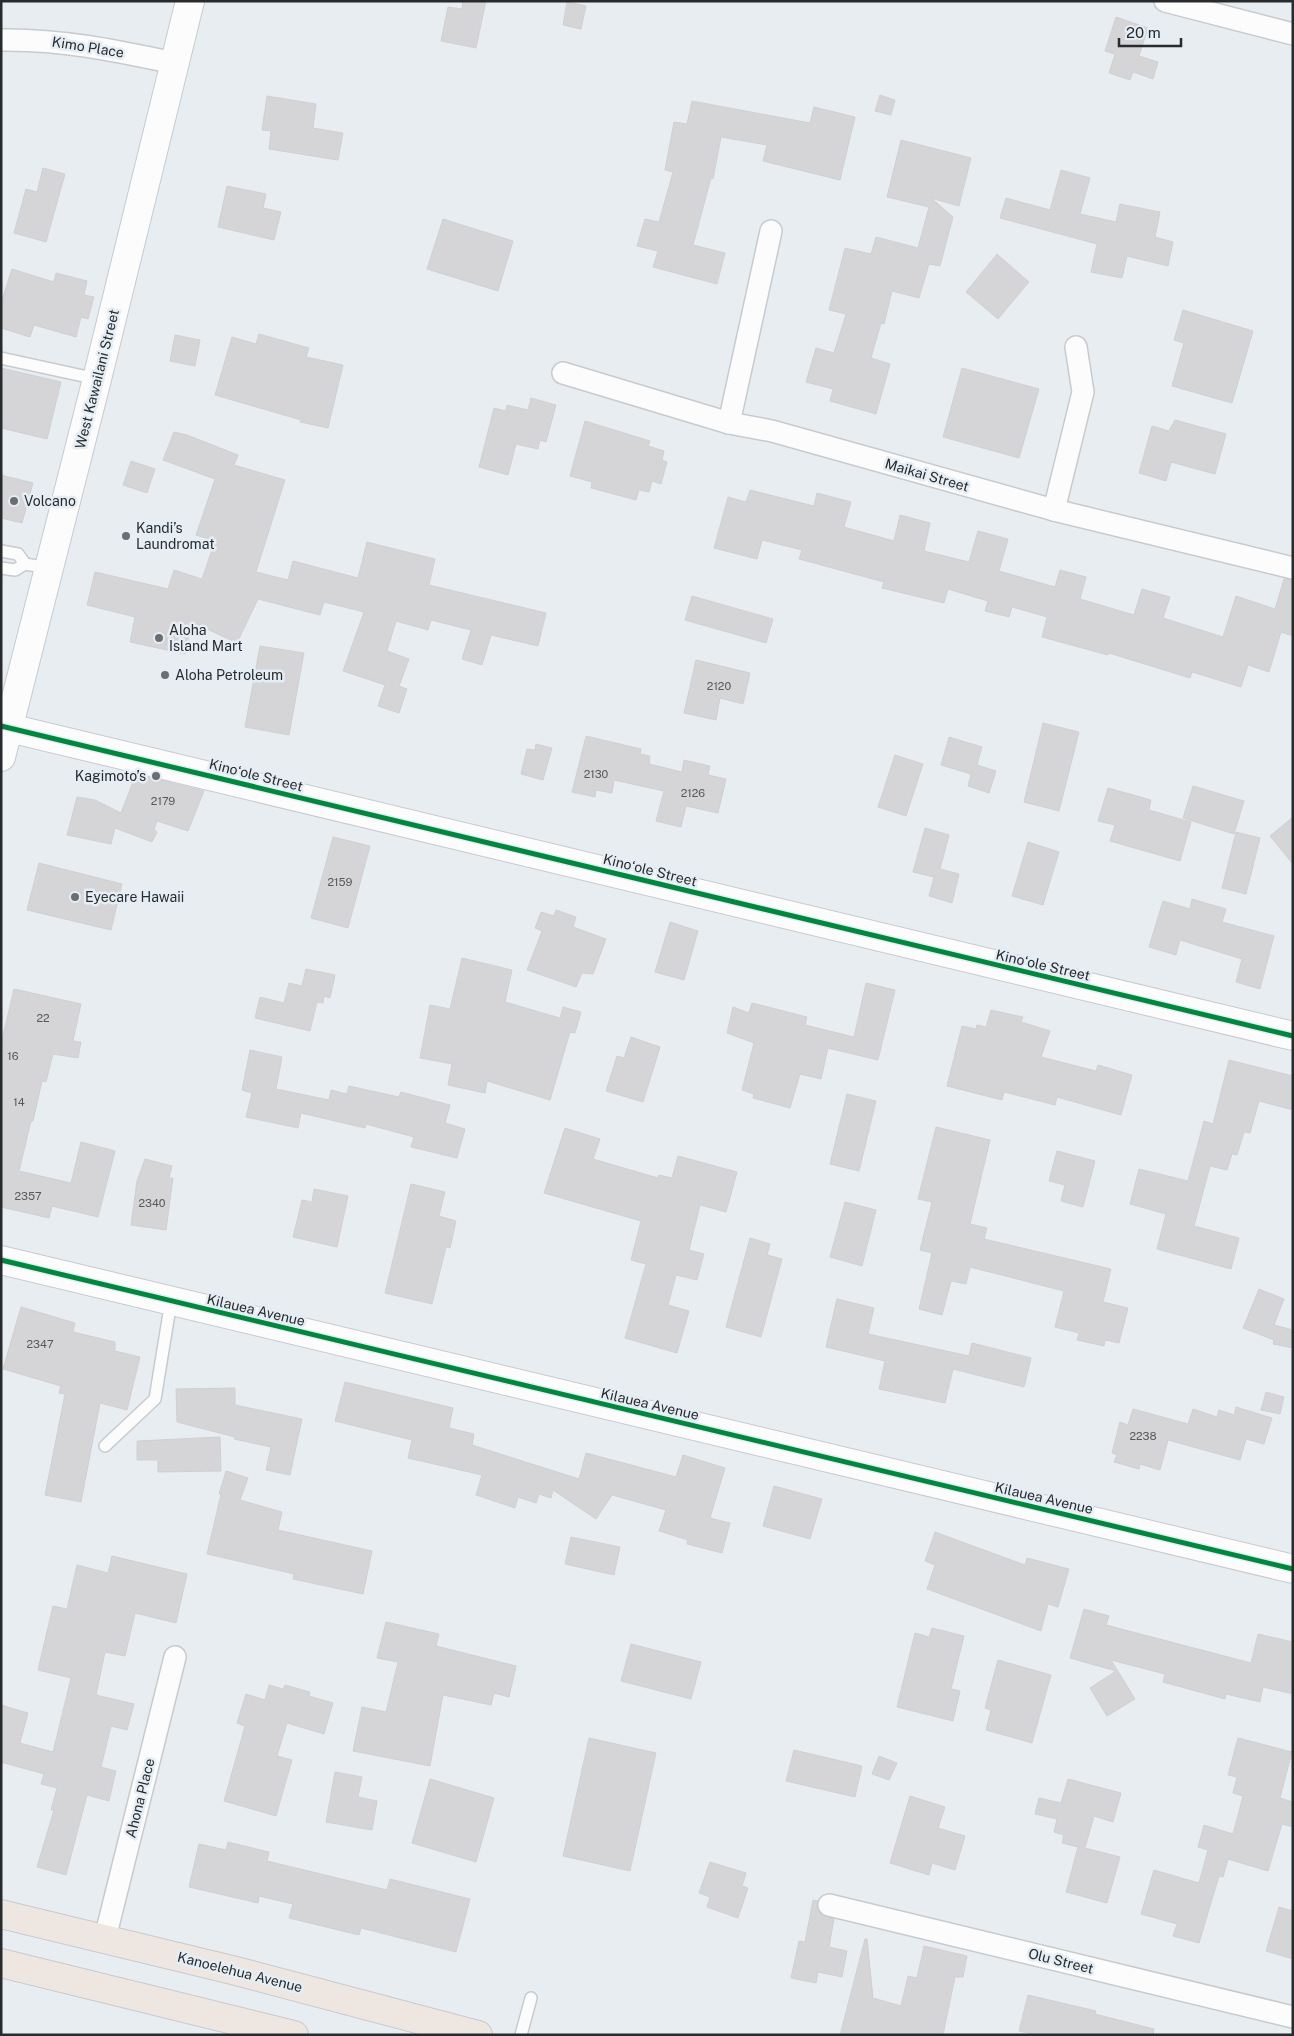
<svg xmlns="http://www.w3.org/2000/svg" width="1294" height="2036" font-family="'Public Sans',sans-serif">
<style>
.building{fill:#d5d5d7;stroke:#d0d0d2}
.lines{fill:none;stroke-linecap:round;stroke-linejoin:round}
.lane-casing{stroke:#c7cbce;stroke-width:14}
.street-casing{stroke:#c7cbce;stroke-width:24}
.secondary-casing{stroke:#c7cbce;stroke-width:30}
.highway-casing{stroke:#c8cacc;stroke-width:30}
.lane{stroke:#fcfcfd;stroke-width:11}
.street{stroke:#fcfcfd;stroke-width:21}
.secondary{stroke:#fcfcfd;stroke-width:28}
.highway{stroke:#eee6e0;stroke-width:28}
.cycleway-casing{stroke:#e5eef5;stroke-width:8}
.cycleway{stroke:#00873e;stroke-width:5}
.poi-dot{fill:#6b6f73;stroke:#e5eef5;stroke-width:2}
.labels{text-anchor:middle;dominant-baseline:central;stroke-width:5;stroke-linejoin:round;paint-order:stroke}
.number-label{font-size:11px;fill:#56585b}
.street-label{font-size:14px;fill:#282b2e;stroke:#e5eef5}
.poi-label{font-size:14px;fill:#282b2e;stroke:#e5eef5;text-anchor:start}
</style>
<rect width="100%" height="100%" fill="#e8edf2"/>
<g class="building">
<polygon points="463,1 486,1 476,48 441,41 448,7 462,9"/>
<polygon points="567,2 586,6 581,29 563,25"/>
<polygon points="1116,17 1148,28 1139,56 1158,62 1153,79 1133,72 1130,80 1109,73 1115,54 1105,51"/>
<polygon points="880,95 895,100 891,115 875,111"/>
<polygon points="267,96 316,104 313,128 343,133 338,160 269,149 271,131 262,130"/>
<polygon points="692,101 810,123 814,107 855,117 840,180 763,161 767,145 721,137 713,179 711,178 693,245 725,253 717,284 653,267 658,251 637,246 645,219 659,222 673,172 665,170 674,122 687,124"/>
<polygon points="901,140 971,158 959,206 931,198 953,217 940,266 929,264 919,298 892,291 884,324 881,323 871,358 890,364 876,414 830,401 833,389 806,382 816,348 834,353 846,314 829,310 845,248 871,254 876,237 918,248 929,207 887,197"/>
<polygon points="43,168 65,174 46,242 14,233 26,189 37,192"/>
<polygon points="1061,170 1090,178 1080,214 1116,222 1120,204 1160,212 1155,237 1173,242 1168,266 1127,256 1122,278 1091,272 1097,244 1000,218 1006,198 1050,210"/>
<polygon points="227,186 266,194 263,208 281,212 274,240 218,227"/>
<polygon points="443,219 513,241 498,291 427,269"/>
<polygon points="997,254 1029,282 998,319 966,292"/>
<polygon points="12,269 54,282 56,273 87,281 84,295 94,297 88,319 81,317 76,337 34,325 30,337 1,328 1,303"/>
<polygon points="1183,310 1253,331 1232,403 1172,386 1184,343 1174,340"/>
<polygon points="259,334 309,348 306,357 343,365 328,428 300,422 301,420 215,395 232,337 256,344"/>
<polygon points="175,335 200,340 195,366 170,361"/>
<polygon points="1,368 61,382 47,439 1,428"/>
<polygon points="962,368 1039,389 1019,458 943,437"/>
<polygon points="531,398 556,405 546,442 540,440 538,449 516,444 508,475 479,467 494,408 506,411 507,405 528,410"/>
<polygon points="1175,420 1226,434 1215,474 1171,462 1166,481 1139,473 1152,426 1169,431"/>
<polygon points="585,421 650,441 648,446 664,451 662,460 667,462 661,484 652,481 649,492 639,490 636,500 591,488 592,482 570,476"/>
<polygon points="174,432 187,435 238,455 234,465 285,480 256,572 288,580 293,561 358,578 367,542 435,559 429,585 546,613 538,646 491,635 482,665 462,659 471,630 431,620 428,630 396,621 387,651 409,659 399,686 407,689 399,713 378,706 385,685 343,671 364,612 324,602 320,615 258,599 237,643 192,622 185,654 130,642 135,617 87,605 95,572 168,589 174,570 202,579 215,541 196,535 215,479 163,460"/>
<polygon points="131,461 155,469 147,493 123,485"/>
<polygon points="1,475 33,483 22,523 1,518"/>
<polygon points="750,490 814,506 817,493 851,502 844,527 894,541 900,515 930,523 924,551 969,562 978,531 1008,539 999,571 1055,587 1060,570 1086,577 1080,599 1134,615 1142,589 1170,597 1163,618 1223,637 1236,596 1275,609 1284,579 1293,580 1293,636 1281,632 1269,672 1248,665 1241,687 1192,672 1190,678 1109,653 1108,655 1042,637 1047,617 1012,607 1009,617 985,611 988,601 948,589 944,603 882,588 884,582 799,559 802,550 762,540 757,559 714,548 728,497 746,502"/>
<polygon points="692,596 773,619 766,643 685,620"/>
<polygon points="260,646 304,653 289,735 245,727"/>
<polygon points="696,660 750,673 743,704 720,698 716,720 684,713"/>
<polygon points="1043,723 1079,732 1059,811 1024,802"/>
<polygon points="586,736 641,749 640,754 650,756 649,764 682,772 684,760 710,766 708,775 726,779 718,813 686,806 681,827 656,821 664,791 614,780 612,793 596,790 595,797 572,792"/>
<polygon points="949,737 982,747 977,765 996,771 989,793 968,786 971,774 941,765"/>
<polygon points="536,744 552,748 543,780 521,774 527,749 535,750"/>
<polygon points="895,755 923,764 906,816 878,807"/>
<polygon points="136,774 204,791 188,831 157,821 154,830 157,832 152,842 115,828 111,844 67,835 77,797 95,800 121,813"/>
<polygon points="1193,786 1244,801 1234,834 1183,818"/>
<polygon points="1108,788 1151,800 1149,810 1191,822 1180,861 1110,841 1115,825 1098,821"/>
<polygon points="1293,817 1293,864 1270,836"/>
<polygon points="925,828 949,835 940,869 959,874 952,903 929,896 934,877 913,872"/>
<polygon points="1236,832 1260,838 1246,894 1222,888"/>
<polygon points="333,837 370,846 348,928 311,918"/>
<polygon points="1028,842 1059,852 1043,905 1012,896"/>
<polygon points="39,863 122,884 111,930 27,910"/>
<polygon points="1192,899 1226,909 1222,922 1274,936 1260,989 1236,982 1242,959 1180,940 1176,955 1149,947 1163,901 1190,909"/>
<polygon points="556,910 576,917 573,927 606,939 593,974 582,973 576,987 527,970 542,931 535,928 541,912 554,916"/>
<polygon points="670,922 698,931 684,980 655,972"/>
<polygon points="462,958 512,970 505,1002 560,1018 563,1007 581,1012 575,1033 570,1032 550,1100 487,1081 485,1093 448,1085 452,1064 420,1058 430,1005 450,1009"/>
<polygon points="306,969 335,975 330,998 324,996 323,1003 317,1002 310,1031 255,1018 260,997 284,1003 289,983 302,986"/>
<polygon points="866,983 895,990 878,1060 828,1048 821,1079 800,1074 790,1108 753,1098 754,1094 742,1090 754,1043 727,1033 733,1007 749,1013 752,1003 807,1017 805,1025 854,1037"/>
<polygon points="14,989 81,1004 73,1041 81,1042 78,1058 53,1054 46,1082 42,1081 33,1121 31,1121 19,1171 71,1183 81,1142 115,1151 98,1217 52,1206 49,1218 1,1207 1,1044"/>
<polygon points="991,1010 1023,1017 1021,1022 1050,1031 1041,1057 1096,1071 1098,1065 1132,1075 1121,1115 1057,1097 1055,1105 1004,1092 1002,1100 947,1086 962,1026 976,1029 977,1025 986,1027"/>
<polygon points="631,1037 660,1047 643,1102 606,1091 617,1056 624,1058"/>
<polygon points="250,1050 282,1057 276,1089 329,1100 331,1090 347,1094 349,1086 399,1097 401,1092 450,1105 445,1123 465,1129 457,1158 411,1147 414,1137 366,1124 365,1128 301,1113 298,1128 246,1117 252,1093 242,1090"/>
<polygon points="1229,1060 1293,1076 1293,1110 1259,1101 1250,1133 1244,1132 1237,1155 1232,1154 1227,1170 1210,1166 1194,1226 1239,1238 1231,1269 1157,1249 1166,1214 1130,1204 1139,1169 1188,1181 1204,1121 1213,1124"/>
<polygon points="847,1094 876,1101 859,1171 830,1164"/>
<polygon points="936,1127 990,1140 970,1224 987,1228 984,1239 1111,1269 1103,1302 1128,1308 1119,1343 1105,1340 1104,1346 1077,1340 1079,1333 1055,1327 1064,1291 970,1267 966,1284 951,1281 942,1315 919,1309 932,1253 920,1250 932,1202 918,1199"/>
<polygon points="565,1128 600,1139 593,1159 658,1178 659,1175 672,1178 678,1156 737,1172 726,1212 700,1205 689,1250 704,1254 697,1280 676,1275 668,1305 689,1311 677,1353 625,1338 646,1264 631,1260 641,1221 544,1193"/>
<polygon points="1057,1151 1095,1161 1083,1207 1061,1201 1065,1185 1049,1181"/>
<polygon points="145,1159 172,1166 169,1178 173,1178 166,1230 131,1225 137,1181"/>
<polygon points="411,1184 445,1192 439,1216 456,1221 450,1248 446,1247 432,1304 385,1293"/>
<polygon points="314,1189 348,1196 337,1247 293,1237 302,1200 312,1202"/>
<polygon points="845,1202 876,1210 862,1266 830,1257"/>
<polygon points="750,1238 770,1244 767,1255 782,1259 761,1337 726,1327"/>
<polygon points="1259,1289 1284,1299 1274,1325 1293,1330 1293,1348 1273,1344 1274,1340 1243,1328"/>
<polygon points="837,1299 874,1308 868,1334 969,1356 972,1343 1031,1358 1024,1387 953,1369 945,1403 879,1389 885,1361 826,1347"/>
<polygon points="21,1307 75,1323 73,1332 115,1342 115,1351 140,1357 127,1410 100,1403 81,1502 45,1495 65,1394 59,1393 61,1386 3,1369"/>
<polygon points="345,1382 453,1408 449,1428 474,1434 472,1445 579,1479 586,1453 676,1477 683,1455 725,1468 710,1518 730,1523 722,1553 687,1544 688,1540 659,1531 666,1510 612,1495 596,1519 553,1490 551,1498 539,1494 536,1503 518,1497 515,1508 476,1495 482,1475 408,1458 412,1440 335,1421"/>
<polygon points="235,1388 235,1405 302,1419 290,1475 266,1470 271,1447 234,1439 235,1437 177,1422 176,1389"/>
<polygon points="1266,1392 1284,1397 1280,1414 1261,1410"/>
<polygon points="1236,1407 1272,1418 1264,1444 1246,1439 1240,1460 1168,1440 1160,1470 1140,1464 1139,1469 1114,1462 1117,1455 1112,1453 1120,1422 1128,1425 1133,1409 1188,1424 1193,1409 1217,1417 1219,1410 1234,1415"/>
<polygon points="220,1437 221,1471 158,1472 158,1460 137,1460 137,1441"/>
<polygon points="226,1471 248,1478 240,1500 282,1512 278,1530 372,1551 363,1594 293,1579 294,1574 207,1554 221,1494 219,1494"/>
<polygon points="774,1486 822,1499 810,1539 763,1526"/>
<polygon points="935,1532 1025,1565 1027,1558 1069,1569 1058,1607 1048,1604 1041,1631 927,1589 935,1565 925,1561"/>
<polygon points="571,1537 620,1547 614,1575 565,1564"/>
<polygon points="112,1556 187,1574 176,1623 135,1613 125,1656 105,1652 96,1695 134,1704 127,1730 111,1726 101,1767 116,1771 109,1801 87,1795 66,1875 37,1867 54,1810 51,1810 57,1788 41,1784 44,1774 1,1762 1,1705 28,1713 20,1743 53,1752 71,1678 38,1670 53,1606 67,1609 77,1565 108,1573"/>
<polygon points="1084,1609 1109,1616 1106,1625 1251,1663 1258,1634 1293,1642 1293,1694 1263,1687 1260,1702 1226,1694 1225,1699 1163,1682 1165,1674 1111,1660 1135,1699 1107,1716 1090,1688 1116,1671 1070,1658"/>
<polygon points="386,1622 439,1634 436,1646 516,1666 509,1697 494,1693 491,1705 443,1695 430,1766 353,1751 362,1707 386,1712 398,1662 377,1658"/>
<polygon points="932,1628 964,1636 951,1689 960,1691 953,1721 897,1707 915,1633 929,1637"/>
<polygon points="631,1644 701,1662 691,1699 621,1681"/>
<polygon points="998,1660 1051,1675 1032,1743 986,1730 991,1710 985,1708"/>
<polygon points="269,1685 283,1689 285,1685 310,1692 309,1696 333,1703 324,1734 287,1723 277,1756 292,1760 276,1816 224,1801 245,1726 237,1723 246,1694 265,1700"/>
<polygon points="589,1738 656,1753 630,1871 563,1856"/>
<polygon points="1238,1738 1292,1752 1280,1798 1293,1802 1293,1827 1282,1824 1268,1871 1228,1859 1223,1877 1219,1876 1199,1943 1173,1936 1177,1924 1141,1914 1154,1870 1199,1883 1208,1850 1198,1847 1204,1825 1233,1834 1243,1796 1233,1793 1237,1777 1228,1775"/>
<polygon points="794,1750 862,1766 855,1797 786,1781"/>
<polygon points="879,1756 897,1763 889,1780 872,1774"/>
<polygon points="335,1772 362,1777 358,1797 377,1801 372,1830 326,1822"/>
<polygon points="430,1779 494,1798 476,1862 412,1843"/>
<polygon points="1068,1779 1121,1793 1113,1822 1094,1816 1085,1848 1120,1857 1107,1903 1066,1892 1078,1847 1062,1843 1064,1835 1054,1832 1057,1819 1035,1814 1039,1798 1061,1803"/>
<polygon points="910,1796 945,1807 938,1828 965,1836 955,1870 932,1863 929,1875 890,1863"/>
<polygon points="228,1842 269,1852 267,1861 387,1890 390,1879 470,1899 456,1952 361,1928 359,1935 289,1918 293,1904 259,1896 258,1903 189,1887 199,1844 226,1850"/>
<polygon points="710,1862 746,1873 742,1886 748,1888 738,1918 707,1907 710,1897 699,1893"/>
<polygon points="813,1900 818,1901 817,1908 821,1914 834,1919 829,1947 847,1951 842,1977 818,1972 816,1983 791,1978 799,1941 805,1942"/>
<polygon points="1279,1907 1293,1911 1293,1959 1266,1951"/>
<polygon points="865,1939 867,1939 873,1998 901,2006 908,1976 917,1978 924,1946 967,1956 963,1977 955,1977 943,2035 840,2035"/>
<polygon points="1028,1995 1096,2011 1095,2014 1154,2029 1153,2035 1036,2035 1019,2031"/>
</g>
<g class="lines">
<g class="lane-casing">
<g id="lane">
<polyline points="1,358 97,379"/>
<polyline points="1,551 18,554 25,564"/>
<polyline points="1,568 15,570 25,564 49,568"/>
<polyline points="105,1446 155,1399 171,1301"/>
<polyline points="521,2035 531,1998"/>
</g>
</g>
<g class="street-casing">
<g id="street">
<polyline points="1165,1 1293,34"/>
<path d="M1 40C61 39 117 51 174 63"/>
<polyline points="563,373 729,423 772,431 1054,510 1293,568"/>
<polyline points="729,423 771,231"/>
<polyline points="1054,510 1083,392 1076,347"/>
<polyline points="829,1905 1293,2017"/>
<polyline points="105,1938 175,1657"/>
</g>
</g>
<g class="secondary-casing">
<g id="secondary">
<polyline points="1,726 1293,1036"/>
<polyline points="1,757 97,379 190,1"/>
<polyline points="1,1260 1293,1569"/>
</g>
</g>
<g class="highway-casing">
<g id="highway">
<polyline points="1,1914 232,1970 478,2035"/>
<polyline points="1,1963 294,2035"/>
</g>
</g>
<use href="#lane" class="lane"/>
<use href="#street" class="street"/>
<use href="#secondary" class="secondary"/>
<use href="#highway" class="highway"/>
<g class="cycleway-casing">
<g id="cycleway">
<polyline points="1,726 1293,1036"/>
<polyline points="1,1260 1293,1569"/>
</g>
</g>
<use href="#cycleway" class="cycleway"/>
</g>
<g class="poi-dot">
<circle cx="14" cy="501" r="5"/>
<circle cx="126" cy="536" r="5"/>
<circle cx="159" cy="638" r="5"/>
<circle cx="165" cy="675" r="5"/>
<circle cx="156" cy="776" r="5"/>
<circle cx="75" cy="897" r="5"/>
</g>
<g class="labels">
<g class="number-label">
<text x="719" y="686">2120</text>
<text x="596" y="774">2130</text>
<text x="693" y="793">2126</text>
<text x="163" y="801">2179</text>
<text x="340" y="882">2159</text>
<text x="43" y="1018">22</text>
<text x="13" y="1056">16</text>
<text x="19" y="1102">14</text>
<text x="28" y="1196">2357</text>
<text x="152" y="1203">2340</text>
<text x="40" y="1344">2347</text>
<text x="1143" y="1436">2238</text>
</g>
<g class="street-label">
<text transform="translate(88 47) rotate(9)">Kimo Place</text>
<text transform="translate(97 379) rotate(-76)">West Kawailani Street</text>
<text transform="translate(927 475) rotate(16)">Maikai Street</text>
<text transform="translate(256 775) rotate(14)">Kinoʻole Street</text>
<text transform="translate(650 870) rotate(14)">Kinoʻole Street</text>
<text transform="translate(1043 965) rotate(13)">Kinoʻole Street</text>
<text transform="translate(256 1310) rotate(13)">Kilauea Avenue</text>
<text transform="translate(650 1404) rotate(13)">Kilauea Avenue</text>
<text transform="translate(1044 1498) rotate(13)">Kilauea Avenue</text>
<text transform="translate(140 1798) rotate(-76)">Ahona Place</text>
<text transform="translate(1061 1961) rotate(14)">Olu Street</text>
<text transform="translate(240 1972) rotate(14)">Kanoelehua Avenue</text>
</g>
<g class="poi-label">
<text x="24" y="501">Volcano</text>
<text x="136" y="528">Kandi’s<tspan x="136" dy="16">Laundromat</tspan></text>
<text x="169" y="630">Aloha<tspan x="169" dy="16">Island Mart</tspan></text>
<text x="175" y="675">Aloha Petroleum</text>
<text x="146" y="776" text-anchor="end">Kagimoto’s</text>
<text x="85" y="897">Eyecare Hawaii</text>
</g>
</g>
<rect width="1294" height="2036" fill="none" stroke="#282b2e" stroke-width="5"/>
<path d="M1119 38v8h62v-8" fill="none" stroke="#282b2e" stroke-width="2.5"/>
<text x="1126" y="38" font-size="15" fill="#282b2e" stroke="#e5eef5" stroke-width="4" paint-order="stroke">20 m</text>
</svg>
